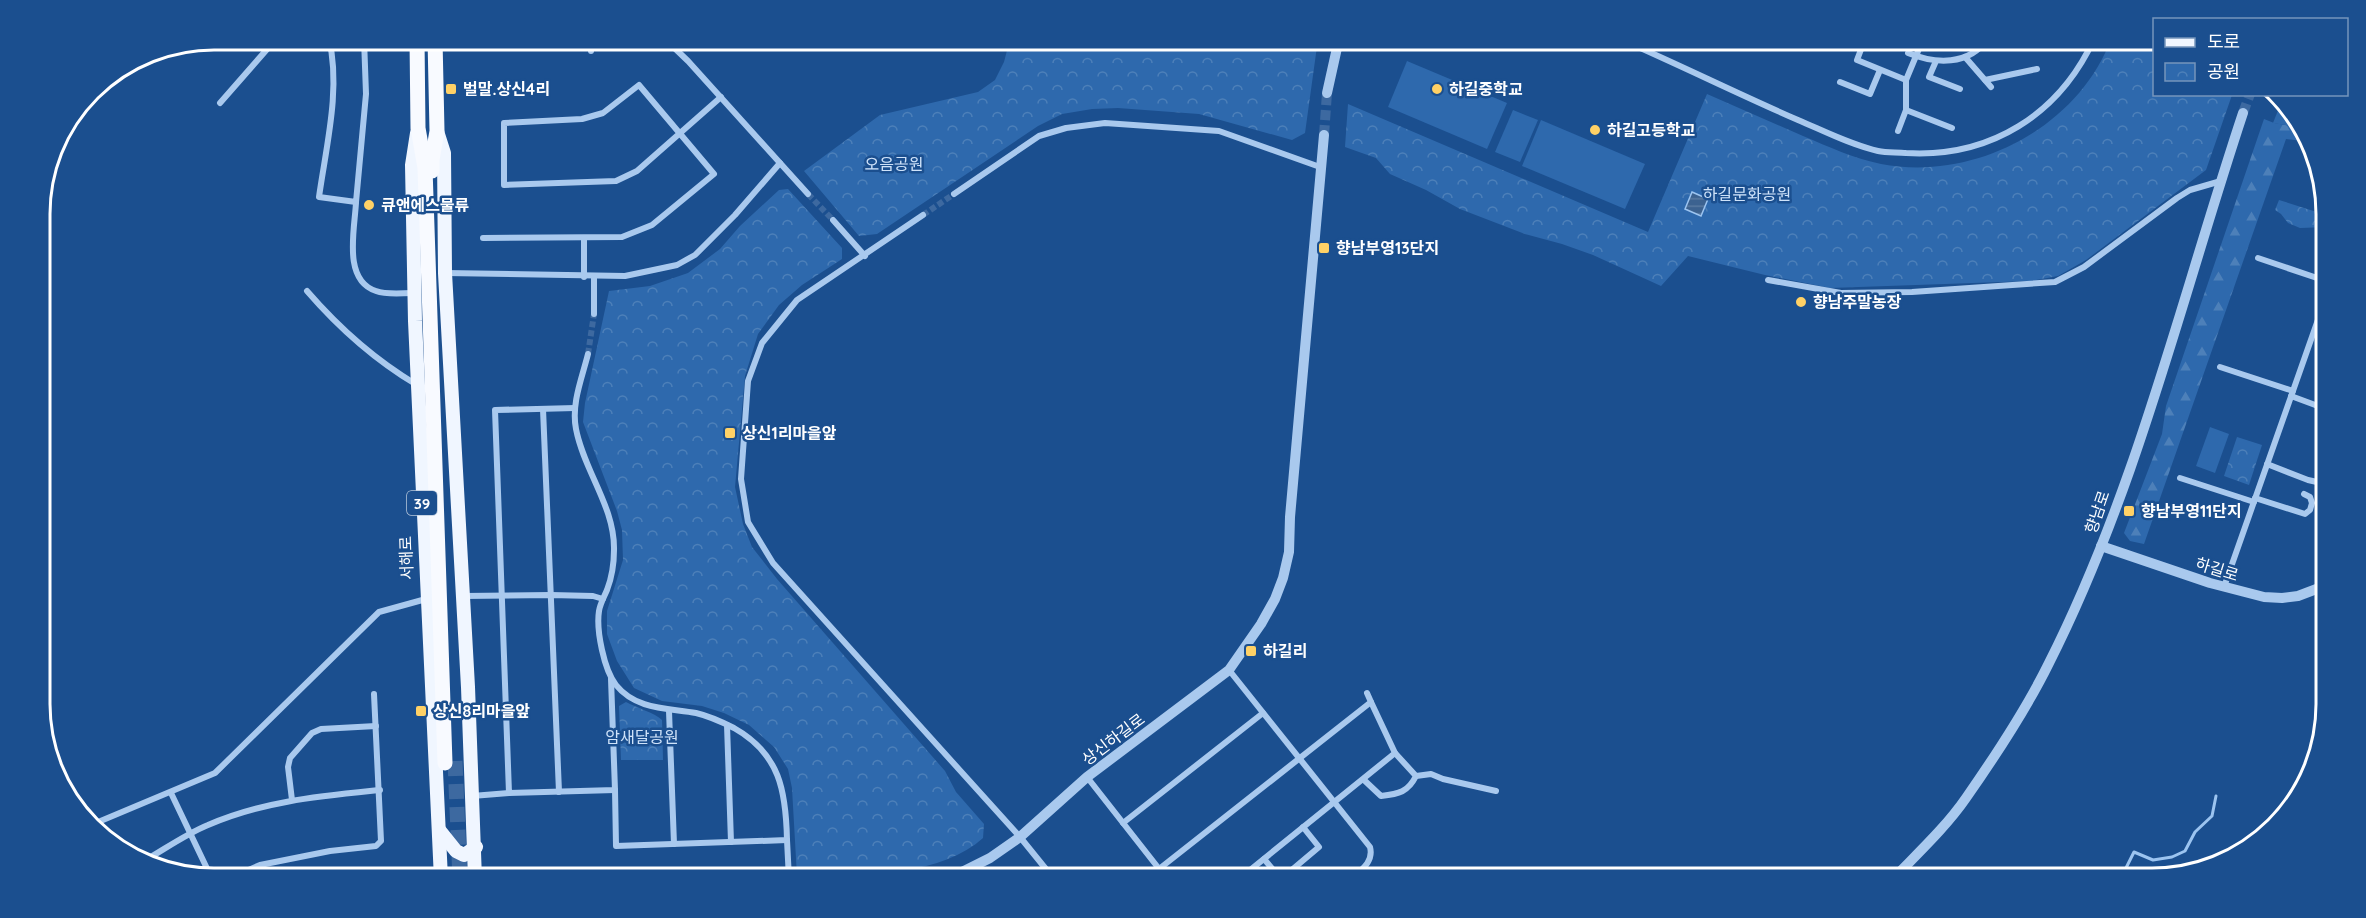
<svg xmlns="http://www.w3.org/2000/svg" width="2366" height="918" font-family="Quicksand,'Noto Sans KR',sans-serif">
<style>
.grass{fill:#2e69ad}
.forest{fill:url(#forest-firs)}
.park{fill:url(#park-crowns)}
.water{fill:url(#water-rules);stroke:#9cc4f0;stroke-width:1.5}
.lines{fill:none;stroke-linecap:round;stroke-linejoin:round}
.stream{stroke:#9cc4f0;stroke-width:3}
.minor-tunnel{stroke:#3d69a0;stroke-width:6;stroke-dasharray:6 3;stroke-linecap:butt}
.tertiary-tunnel{stroke:#3d69a0;stroke-width:10;stroke-dasharray:10 5;stroke-linecap:butt}
.trunk-tunnel{stroke:#3d69a0;stroke-width:15;stroke-dasharray:15 8;stroke-linecap:butt}
.minor{stroke:#a9c9ee;stroke-width:6}
.tertiary{stroke:#a9c9ee;stroke-width:10}
.primary{stroke:#f0f6ff;stroke-width:14}
.trunk{stroke:#f8faff;stroke-width:15}
.poi-dot{fill:#ffd166;stroke:#1b4f8f;stroke-width:2}
.labels{text-anchor:middle;dominant-baseline:central;stroke-width:5;stroke-linejoin:round;paint-order:stroke}
.shield{fill:#1b4f8f;stroke:#bbcadd;stroke-width:1.5}
.shield-label{font-size:15px;font-weight:bold;fill:#fff}
.poi-label{font-size:16px;font-weight:bold;fill:#fff;stroke:#1b4f8f;text-anchor:start}
.park-label{font-size:16px;fill:#cfe3fa;stroke:#1b4f8f}
.street-label{font-size:16px;fill:#fff;stroke:#1b4f8f}
.rim{fill:none;stroke:#fff;stroke-width:3}
</style>
<defs>
<pattern id="forest-firs" width="22" height="20" patternUnits="userSpaceOnUse" patternTransform="scale(1.5)"><rect width="22" height="20" fill="#2e69ad"/><path d="M5 1l3.5 6h-7zM16 11l3.5 6h-7z" fill="#4d80b9"/></pattern>
<pattern id="park-crowns" width="20" height="18" patternUnits="userSpaceOnUse" patternTransform="scale(1.5)"><rect width="20" height="18" fill="#2e69ad"/><path d="M2 6a3 3 0 1 1 6 0M12 15a3 3 0 1 1 6 0" fill="none" stroke="#4d80b9"/></pattern>
<pattern id="water-rules" width="6" height="5" patternUnits="userSpaceOnUse" patternTransform="scale(1.5)"><rect width="6" height="5" fill="#3c6290"/><path d="M0 2.5h6" fill="none" stroke="#597aa1"/></pattern>
</defs>
<rect width="100%" height="100%" fill="#1b4f8f"/>
<g class="grass">
<polygon points="1407,61 1507,103 1487,149 1388,107"/>
<polygon points="1513,110 1538,120 1520,162 1495,152"/>
<polygon points="1541,120 1645,164 1625,209 1522,166"/>
<polygon points="2210,427 2229,434 2215,473 2196,466"/>
</g>
<polygon class="forest" points="2264,119 2274,123 2297,127 2303,141 2286,139 2144,544 2130,541 2124,533 2162,434 2166,406"/>
<g class="park">
<polygon points="1010,39 1318,39 1305,133 1292,140 1199,114 1118,108 1092,109 1062,114 1038,126 877,234 859,236 804,171 880,115 978,92 995,80 1004,62"/>
<path d="M2111 39H2154V94L2232 95 2206 170 2086 260 2058 276 2030 281 1830 288 1765 275 1688 256 1661 286 1593 255 1562 244 1525 234 1460 209 1426 190 1390 174 1376 158 1345 147 1348 104 1648 232 1707 94C1739 108 1771 122 1803 136 1829 147 1853 158 1881 164 1973 182 2078 128 2111 39Z"/>
<polygon points="2283,98 2284,99 2297,127 2273,123"/>
<path d="M788 189 842 248V259L802 285 779 305 758 334 745 376 735 487 743 524 752 547 777 579 945 771 956 792 984 824 983 838C939 878 853 876 797 876L792 788 788 769 774 747 749 725 724 713 702 706 662 701 634 688 617 661 607 634V611L623 560 622 530 617 511 583 422 585 403 609 291 650 286 688 273 720 249 740 226 779 190Z"/>
<polygon points="2279,200 2326,215 2326,227 2300,228 2288,223 2281,214 2275,210"/>
<polygon points="2237,437 2262,445 2249,485 2224,476"/>
<path d="M626 702C637 708 655 713 662 720L663 760H621L619 706Z"/>
</g>
<polygon class="water" points="1692,192 1708,199 1701,216 1685,209"/>
<g class="lines">
<polyline class="stream" points="2115,879 2125,870 2134,852 2153,860 2172,857 2185,851 2195,832 2212,816 2216,796"/>
<g class="minor-tunnel">
<polyline points="808,194 833,220"/>
<polyline points="923,215 954,194"/>
<polyline points="588,354 594,314"/>
</g>
<g class="tertiary-tunnel">
<polyline points="2243,113 2250,94"/>
<polyline points="1324,135 1327,93"/>
</g>
<polyline class="trunk-tunnel" points="455,761 460,879"/>
<g class="minor">
<path d="M329 39C341 89 326 147 319 197L356 202 366 94 364 39"/>
<polyline points="665,39 688,61 808,194"/>
<path d="M1620 39C1680 65 1738 94 1798 120 1824 131 1851 145 1878 151 1887 153 1897 152 1906 153 1990 158 2059 115 2094 39"/>
<polyline points="1865,39 1857,60 1906,80"/>
<polyline points="1910,39 1921,44 1906,80 1906,110 1952,128"/>
<polyline points="1985,42 2001,39"/>
<polyline points="591,51 591,39"/>
<path d="M1908 53C1935 64 1969 66 1987 39"/>
<polyline points="1965,57 1991,87"/>
<polyline points="1936,61 1929,77 1960,89"/>
<polyline points="1985,80 2037,69"/>
<polyline points="1840,82 1870,94 1880,70"/>
<polyline points="220,103 276,39"/>
<polyline points="1898,131 1906,110"/>
<polyline points="954,194 1039,136 1066,128 1105,123 1219,131 1320,167"/>
<path d="M356 202C355 228 342 280 376 291 387 295 401 293 413 293"/>
<polyline points="923,215 797,300 762,343 748,381 741,479 748,522 773,563 1020,837 1054,879"/>
<polyline points="833,220 865,256"/>
<polyline points="483,238 622,237 652,225 714,174 639,85 603,113 582,119 504,123 504,185 616,181 637,171 721,97"/>
<polyline points="584,238 584,277"/>
<polyline points="2258,258 2326,281"/>
<polyline points="445,273 625,276 677,265 695,255 735,215 780,163"/>
<polyline points="594,277 594,314"/>
<polyline points="1768,280 1841,293 1912,292 2055,282 2084,267 2177,198 2190,190 2221,181"/>
<path d="M307 291C339 328 375 360 417 385"/>
<path d="M588 354C582 378 571 404 576 429 584 471 615 507 614 550 614 564 612 577 607 590 604 597 600 604 599 611 596 630 604 670 616 685 636 710 668 708 696 713 709 716 722 722 734 728 780 754 786 791 787 840L616 846 615 790"/>
<polyline points="2220,367 2293,391"/>
<polyline points="2291,396 2326,409"/>
<polyline points="575,408 495,410 509,793 615,790 611,679"/>
<polyline points="543,409 559,792"/>
<polyline points="2267,464 2308,480 2326,484"/>
<polyline points="2180,478 2254,502"/>
<polyline points="2255,498 2305,514 2310,510 2312,503 2310,497 2304,494"/>
<polyline points="2224,587 2326,297"/>
<polyline points="463,596 551,595 593,596 603,599"/>
<path d="M1229 670 1370 847C1374 862 1361 870 1351 879"/>
<polyline points="669,711 674,844"/>
<polyline points="727,725 731,842"/>
<polyline points="1416,776 1431,774 1443,779 1496,791"/>
<polyline points="1087,777 1167,879"/>
<path d="M1364 780 1381 796C1399 794 1408 792 1416 776L1395 753"/>
<polyline points="171,793 212,879"/>
<polyline points="472,796 509,793"/>
<polyline points="292,800 288,767 290,758 312,733 321,729 376,726"/>
<polyline points="1123,823 1263,713"/>
<polyline points="91,825 215,773 379,612 426,599"/>
<polyline points="787,840 789,879"/>
<polyline points="1264,859 1281,879 1319,847 1303,827"/>
<path d="M144 861C165 849 186 834 208 825 263 801 321 796 380 790"/>
<polyline points="1159,869 1371,702 1367,693"/>
<polyline points="228,879 260,865 330,851 376,846 381,841 374,694"/>
<polyline points="1239,879 1395,753 1371,702"/>
</g>
<g class="tertiary">
<polyline points="1327,93 1339,39"/>
<polyline points="2101,546 2210,583 2264,597 2282,598 2298,596 2327,585"/>
<polyline points="948,879 990,858 1020,837 1087,777 1229,670 1261,624 1275,599 1283,578 1289,552 1290,517 1324,135"/>
<path d="M1893 879C1918 853 1946 827 1966 798 1996 755 2026 710 2049 663 2137 489 2182 296 2243 113"/>
</g>
<g class="primary">
<polyline points="437,131 444,153 445,273 468,687 475,879"/>
<polyline points="417,133 412,165 415,321 441,879"/>
<polyline points="440,831 456,851 464,855 476,847"/>
</g>
<g class="trunk">
<polyline points="417,39 418,128 425,168 445,763"/>
<polyline points="432,171 432,160 437,131 435,39"/>
</g>
</g>
<g class="poi-dot">
<rect x="445" y="83" width="12" height="12" rx="3"/>
<circle cx="1437" cy="89" r="6"/>
<circle cx="1595" cy="130" r="6"/>
<circle cx="369" cy="205" r="6"/>
<rect x="1318" y="242" width="12" height="12" rx="3"/>
<circle cx="1801" cy="302" r="6"/>
<rect x="724" y="427" width="12" height="12" rx="3"/>
<rect x="2123" y="505" width="12" height="12" rx="3"/>
<rect x="1245" y="645" width="12" height="12" rx="3"/>
<rect x="415" y="705" width="12" height="12" rx="3"/>
</g>
<g class="labels">
<rect class="shield" x="407" y="491" width="30" height="24" rx="4.5"/>
<g class="shield-label">
<text x="422" y="503">39</text>
</g>
<g class="poi-label">
<text x="463" y="89">벌말.상신4리</text>
<text x="1449" y="89">하길중학교</text>
<text x="1607" y="130">하길고등학교</text>
<text x="381" y="205">큐앤에스물류</text>
<text x="1336" y="248">향남부영13단지</text>
<text x="1813" y="302">향남주말농장</text>
<text x="742" y="433">상신1리마을앞</text>
<text x="2141" y="511">향남부영11단지</text>
<text x="1263" y="651">하길리</text>
<text x="433" y="711">상신8리마을앞</text>
</g>
<g class="park-label">
<text x="894" y="164">오음공원</text>
<text x="1747" y="194">하길문화공원</text>
<text x="642" y="737">암새달공원</text>
</g>
<g class="street-label">
<text transform="translate(2097 512) rotate(-71)">향남로</text>
<text transform="translate(406 558) rotate(-92)">서해로</text>
<text transform="translate(2217 569) rotate(17)">하길로</text>
<text transform="translate(1113 739) rotate(-37)">상신하길로</text>
</g>
</g>
<path d="M0 0H2366V918H0ZM214 50H2152A164 164 0 0 1 2316 214V704A164 164 0 0 1 2152 868H214A164 164 0 0 1 50 704V214A164 164 0 0 1 214 50Z" fill="#1b4f8f" fill-rule="evenodd"/>
<path class="rim" d="M214 50H2152A164 164 0 0 1 2316 214V704A164 164 0 0 1 2152 868H214A164 164 0 0 1 50 704V214A164 164 0 0 1 214 50Z"/>
<rect x="2153" y="18" width="195" height="78" fill="#1b4f8f" stroke="#7695bc" stroke-width="1.5"/>
<rect x="2165" y="38" width="30" height="9" fill="#f0f6ff" stroke="#7695bc" stroke-width="1.5"/>
<text x="2207" y="48" font-size="18" fill="#ffffff">도로</text>
<rect x="2165" y="63" width="30" height="18" fill="url(#park-crowns)" stroke="#7695bc" stroke-width="1.5"/>
<text x="2207" y="78" font-size="18" fill="#ffffff">공원</text>
</svg>
